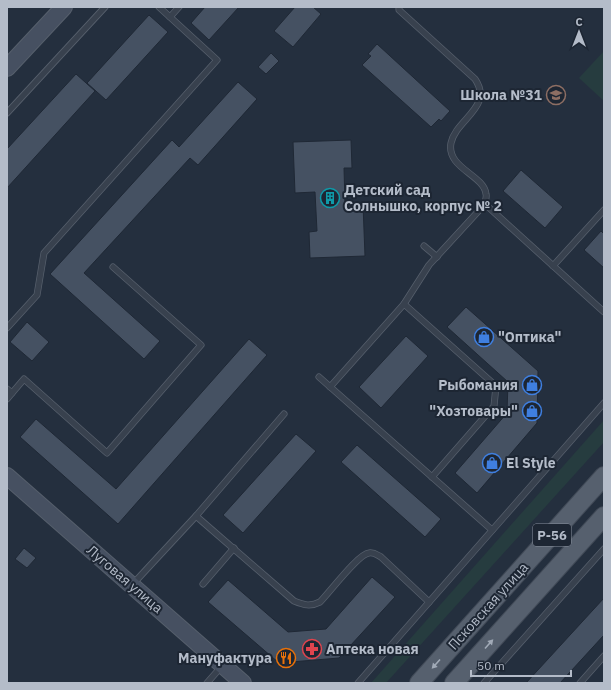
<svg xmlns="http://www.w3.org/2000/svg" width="611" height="690" font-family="'IBM Plex Sans',sans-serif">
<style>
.green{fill:#263c3f}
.building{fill:#455162;stroke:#1f2835}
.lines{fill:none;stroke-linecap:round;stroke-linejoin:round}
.service-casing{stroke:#565f6c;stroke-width:7}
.secondary-casing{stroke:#565f6c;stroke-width:18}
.primary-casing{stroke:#414a57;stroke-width:20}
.service{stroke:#38414e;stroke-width:5.5}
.secondary{stroke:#465061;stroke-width:16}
.primary{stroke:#56606e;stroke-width:18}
.oneway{fill:#a1aab7}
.labels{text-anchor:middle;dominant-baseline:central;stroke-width:4;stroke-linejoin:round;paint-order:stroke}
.shield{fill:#1d2633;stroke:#878f9c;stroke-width:1}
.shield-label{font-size:13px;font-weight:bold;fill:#b4bcc9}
.poi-label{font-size:14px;font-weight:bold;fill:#b4bcc9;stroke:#1d2633;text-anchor:end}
.street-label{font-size:14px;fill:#b4bcc9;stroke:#1d2633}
</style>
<rect width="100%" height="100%" fill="#242f3e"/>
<g class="green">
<polygon points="604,51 604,101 579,78"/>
<polygon points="604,420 604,442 386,683 371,683"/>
</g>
<g class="building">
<polygon points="205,7 239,7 209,40 191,23"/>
<polygon points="295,7 313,7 321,14 293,47 274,31"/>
<polygon points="149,15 168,32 106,100 87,83"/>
<polygon points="377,44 450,111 441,121 439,119 431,127 362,65 371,56 368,54"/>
<polygon points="271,53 279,61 266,74 258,67"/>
<polygon points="76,74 95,91 7,188 7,149"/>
<polygon points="238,82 257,99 198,165 190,158 84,273 160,341 144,359 50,274 172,140 179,147"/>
<polygon points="351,140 352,168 344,168 345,204 363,204 365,256 310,258 309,232 317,231 315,192 295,193 293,142"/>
<polygon points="521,170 563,207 545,228 503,191"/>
<polygon points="601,231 604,234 604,268 584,250"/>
<polygon points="466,307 538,371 537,423 477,493 455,473 507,413 508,382 447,327"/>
<polygon points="27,322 49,342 32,361 10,342"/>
<polygon points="406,336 428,356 381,408 359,387"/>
<polygon points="249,339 267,355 118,524 20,437 36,419 116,489"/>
<polygon points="296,434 316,451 243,533 223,515"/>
<polygon points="357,445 441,519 425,537 341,462"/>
<polygon points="24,548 36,558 27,568 15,559"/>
<polygon points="372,577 395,597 339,658 279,663 208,602 228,580 288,632 326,629"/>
<polygon points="604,598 604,635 560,683 526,683"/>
</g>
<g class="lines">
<g class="service-casing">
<g id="service">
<path d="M399 7V10L475 79C494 107 456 119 451 143 446 168 484 175 486 194 487 197 485 201 485 204L604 312"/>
<polyline points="170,17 179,7"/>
<polyline points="7,113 105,7"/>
<polyline points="424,246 437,257"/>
<polyline points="553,266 604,210"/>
<polyline points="404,304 496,386 494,406 432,477"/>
<polyline points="7,328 37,295 44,253 217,60 159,7"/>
<polyline points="319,377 492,530"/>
<polyline points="330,387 404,304 429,265 485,204"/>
<polyline points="7,389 12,393 7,399"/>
<polyline points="12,393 24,379 107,453 201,345 113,267"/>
<path d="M196 516 294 601C304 605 310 607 320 602 330 592 358 554 369 553 374 552 377 555 381 557L429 602"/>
<polyline points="203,584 234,548"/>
<polyline points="132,585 196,516 284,414"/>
<polyline points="207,683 221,667"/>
<polyline points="358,683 604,403"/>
<polyline points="484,683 604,549"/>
<polyline points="580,683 604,656"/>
</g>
</g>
<g class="secondary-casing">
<g id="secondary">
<polyline points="7,68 64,7"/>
<polyline points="7,476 243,683"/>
</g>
</g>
<g class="primary-casing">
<g id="primary">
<polyline points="419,683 604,476"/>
<polyline points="454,683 604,516"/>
</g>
</g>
<use href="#service" class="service"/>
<use href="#secondary" class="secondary"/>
<use href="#primary" class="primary"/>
</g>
<defs><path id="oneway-solid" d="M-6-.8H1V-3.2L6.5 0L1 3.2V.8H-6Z"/></defs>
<g class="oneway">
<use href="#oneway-solid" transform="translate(489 644) rotate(-48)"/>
<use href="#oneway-solid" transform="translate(436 664) rotate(132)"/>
</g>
<defs>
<g id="school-ring" transform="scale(1)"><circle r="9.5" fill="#1d2633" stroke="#8d6e63" stroke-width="1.5"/><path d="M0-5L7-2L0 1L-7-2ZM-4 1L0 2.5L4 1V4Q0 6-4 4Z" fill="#8d6e63"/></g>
<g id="building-ring" transform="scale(1)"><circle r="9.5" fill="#1d2633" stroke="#0f9aa8" stroke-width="1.5"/><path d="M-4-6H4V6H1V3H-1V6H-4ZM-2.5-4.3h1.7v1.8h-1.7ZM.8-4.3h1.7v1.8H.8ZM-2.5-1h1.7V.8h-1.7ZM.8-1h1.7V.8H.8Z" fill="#0f9aa8"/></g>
<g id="shop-ring" transform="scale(1)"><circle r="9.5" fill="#1d2633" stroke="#3f7fe0" stroke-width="1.5"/><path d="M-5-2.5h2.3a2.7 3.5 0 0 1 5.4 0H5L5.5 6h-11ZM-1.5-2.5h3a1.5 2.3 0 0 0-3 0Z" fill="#3f7fe0"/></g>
<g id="pharmacy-ring" transform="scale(1)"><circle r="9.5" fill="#1d2633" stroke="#e0444e" stroke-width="1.5"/><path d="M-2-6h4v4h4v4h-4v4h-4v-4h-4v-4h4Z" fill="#e0444e"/></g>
<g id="restaurant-ring" transform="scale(1)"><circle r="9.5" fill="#1d2633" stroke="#e8710a" stroke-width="1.5"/><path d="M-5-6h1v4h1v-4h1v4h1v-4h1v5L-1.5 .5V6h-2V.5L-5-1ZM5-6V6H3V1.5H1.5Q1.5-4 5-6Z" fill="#e8710a"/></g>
</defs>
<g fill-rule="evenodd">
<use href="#school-ring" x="556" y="95"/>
<use href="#building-ring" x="330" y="198"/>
<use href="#shop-ring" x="484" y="337"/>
<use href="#shop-ring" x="532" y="385"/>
<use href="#shop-ring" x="532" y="411"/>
<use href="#shop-ring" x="492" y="463"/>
<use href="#pharmacy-ring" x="312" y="649"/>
<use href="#restaurant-ring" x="286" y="658"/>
</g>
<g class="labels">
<rect class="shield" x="533" y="524" width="38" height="22" rx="3"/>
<g class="shield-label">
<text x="552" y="535">Р-56</text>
</g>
<g class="poi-label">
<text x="542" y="95">Школа №31</text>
<text x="344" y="190" text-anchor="start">Детский сад<tspan x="344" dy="16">Солнышко, корпус № 2</tspan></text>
<text x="498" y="337" text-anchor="start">"Оптика"</text>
<text x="518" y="385">Рыбомания</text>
<text x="518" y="411">"Хозтовары"</text>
<text x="506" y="463" text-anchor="start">El Style</text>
<text x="326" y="649" text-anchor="start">Аптека новая</text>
<text x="272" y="658">Мануфактура</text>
</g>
<g class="street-label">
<text transform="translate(125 579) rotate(41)">Луговая улица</text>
<text transform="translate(488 606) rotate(-48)">Псковская улица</text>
</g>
</g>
<rect width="611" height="690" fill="none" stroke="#b4bcc9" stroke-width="16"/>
<g transform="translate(579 32)" stroke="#1d2633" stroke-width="3" paint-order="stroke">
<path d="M0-3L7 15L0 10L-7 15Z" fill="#b4bcc9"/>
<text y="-6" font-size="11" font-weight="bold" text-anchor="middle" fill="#b4bcc9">С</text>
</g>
<path d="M471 670v6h100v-6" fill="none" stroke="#b4bcc9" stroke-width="2"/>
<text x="477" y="670" font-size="12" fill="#b4bcc9" stroke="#1d2633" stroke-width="3" paint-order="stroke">50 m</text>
</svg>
